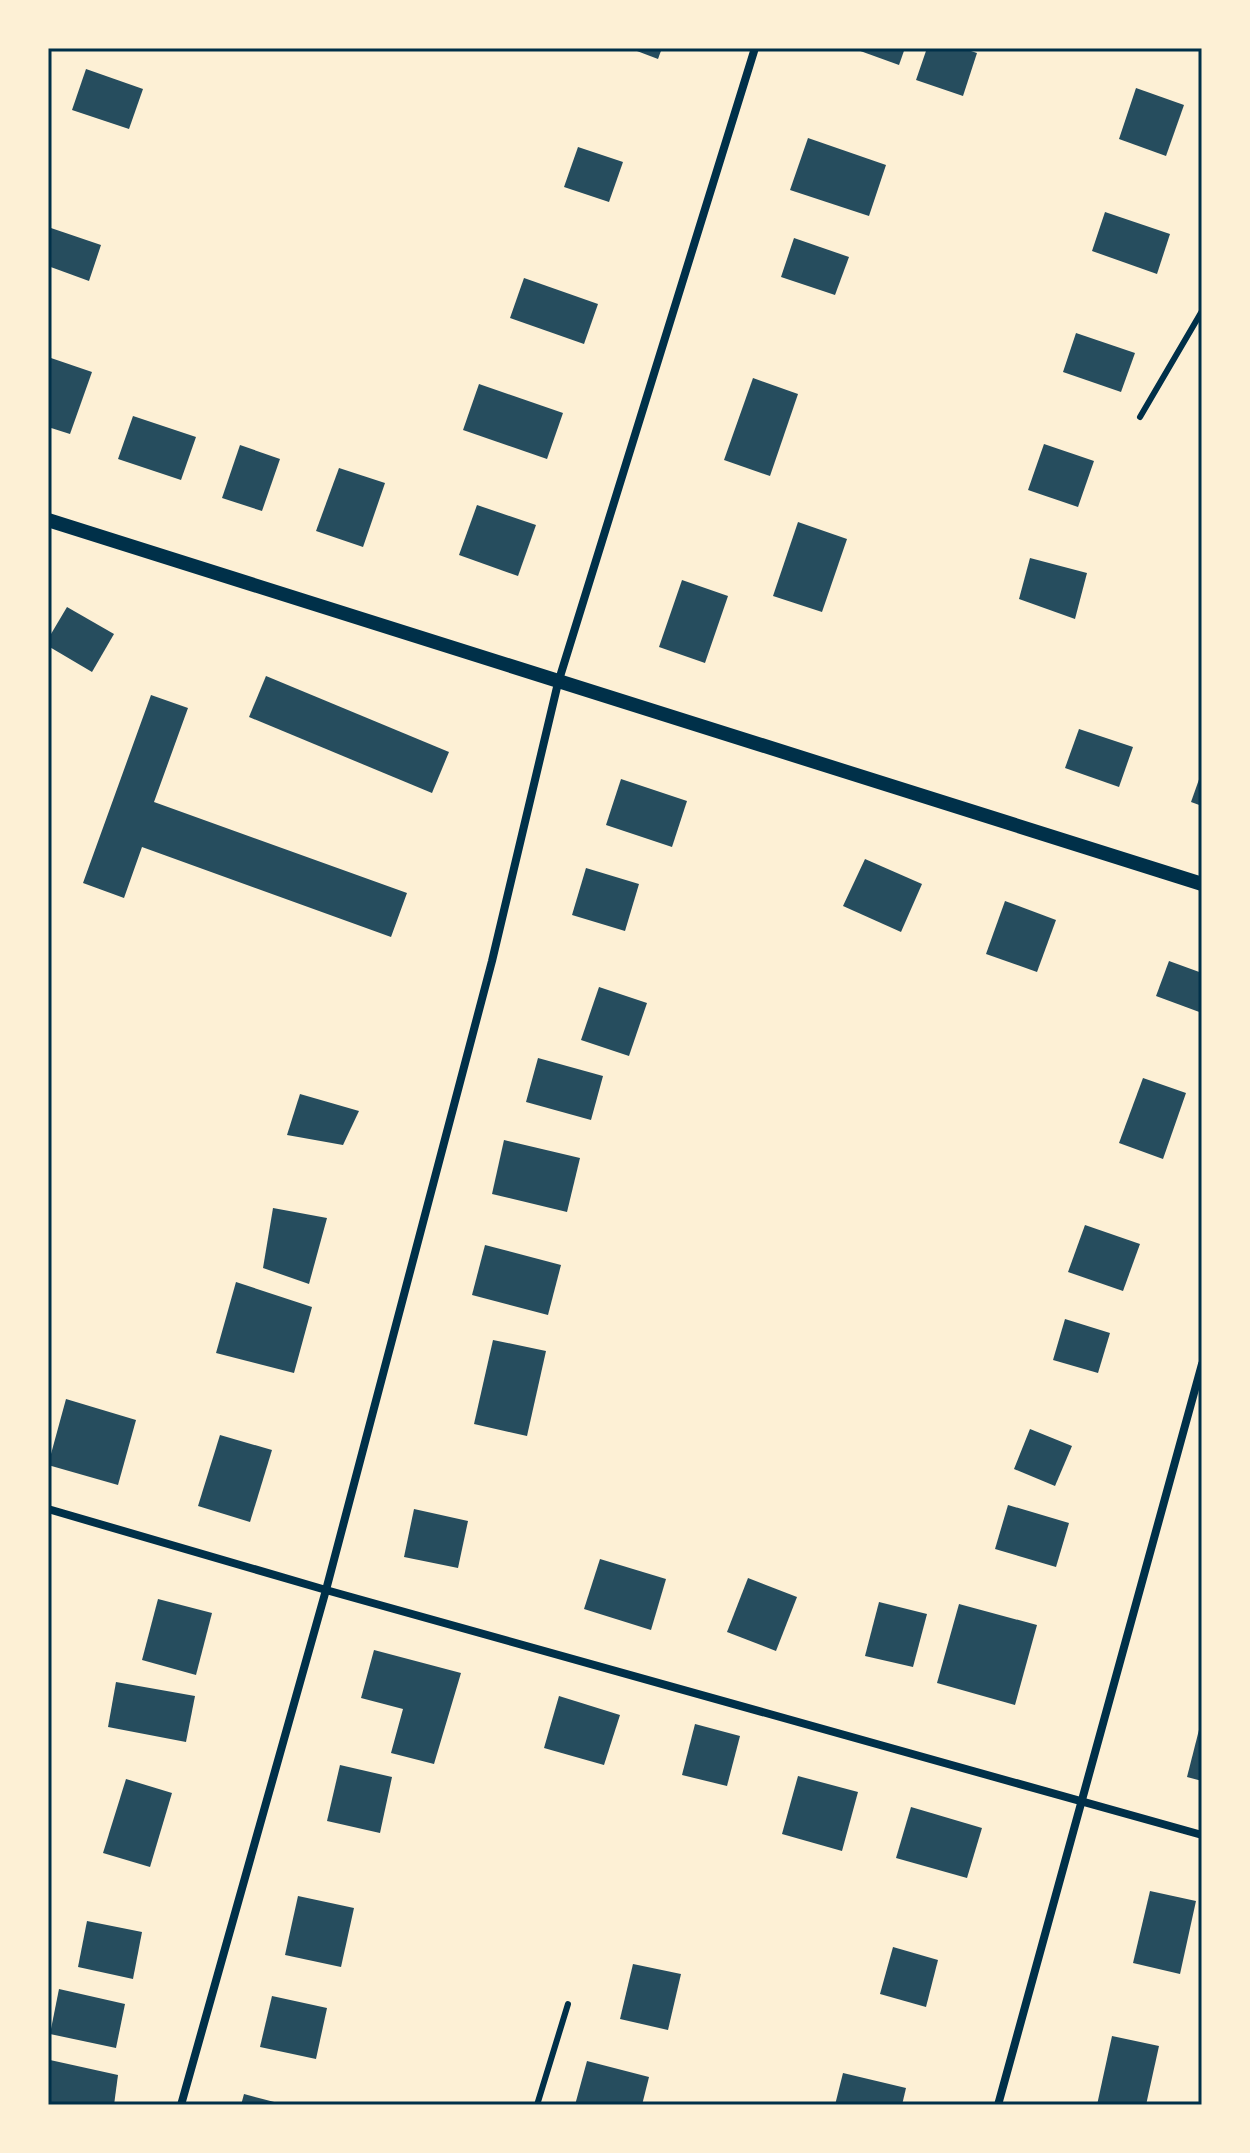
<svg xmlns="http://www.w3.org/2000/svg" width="1250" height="2153" font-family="Inter,sans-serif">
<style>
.building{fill:#264d5e}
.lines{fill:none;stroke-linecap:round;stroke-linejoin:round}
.service{stroke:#003049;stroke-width:6}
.minor{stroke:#003049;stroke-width:8}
.tertiary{stroke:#003049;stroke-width:14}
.neatline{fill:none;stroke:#003049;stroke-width:3}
</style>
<rect width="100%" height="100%" fill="#fdf0d5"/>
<g class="building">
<polygon points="629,48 662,48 658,59"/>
<polygon points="852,48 905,48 899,65"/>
<polygon points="927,48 962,48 977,53 963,96 916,80"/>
<polygon points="86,69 143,89 129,129 72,110"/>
<polygon points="1136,88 1184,105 1166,156 1119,139"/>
<polygon points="808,138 886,165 869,216 790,190"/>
<polygon points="578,147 623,162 609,202 564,187"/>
<polygon points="1105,212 1170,234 1157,274 1092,251"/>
<polygon points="48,227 101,245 89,281 48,266"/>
<polygon points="794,238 849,257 835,295 781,277"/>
<polygon points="524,278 598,304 584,344 510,318"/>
<polygon points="1076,333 1135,353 1121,392 1063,372"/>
<polygon points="48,357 92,372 70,434 48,427"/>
<polygon points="753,378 798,394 770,476 724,460"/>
<polygon points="479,384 563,413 547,459 463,430"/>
<polygon points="133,416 196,437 181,480 118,459"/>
<polygon points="1044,444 1094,461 1078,507 1028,490"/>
<polygon points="240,445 280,459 262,511 222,498"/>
<polygon points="339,468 385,483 363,547 316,531"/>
<polygon points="477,505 536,525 518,576 459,555"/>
<polygon points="798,522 847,539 822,612 773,596"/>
<polygon points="1030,558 1087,573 1075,619 1019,599"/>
<polygon points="682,580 728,596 705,663 659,647"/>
<polygon points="67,607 114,634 92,672 48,646 48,639"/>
<polygon points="266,676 449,752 432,793 249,717"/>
<polygon points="151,695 188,708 154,802 407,893 391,937 142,847 124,898 83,883"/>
<polygon points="1079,729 1133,747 1119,787 1065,768"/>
<polygon points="1202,771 1202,806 1191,802"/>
<polygon points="621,779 687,801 672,847 606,825"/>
<polygon points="865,859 922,884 901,932 843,906"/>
<polygon points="586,868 639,884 625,931 572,915"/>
<polygon points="1005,901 1056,920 1037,972 986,954"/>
<polygon points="1169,961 1202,973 1202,1013 1156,996"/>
<polygon points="599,987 647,1003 629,1056 581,1040"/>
<polygon points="538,1058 603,1076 591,1120 526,1102"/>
<polygon points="1143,1078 1186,1093 1163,1159 1119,1143"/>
<polygon points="300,1094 359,1111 343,1145 287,1135"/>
<polygon points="504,1140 580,1158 567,1212 492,1194"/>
<polygon points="273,1208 327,1218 309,1284 263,1268"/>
<polygon points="1085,1225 1140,1244 1123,1291 1068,1272"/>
<polygon points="485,1245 561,1265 548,1315 472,1295"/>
<polygon points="236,1282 312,1307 294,1373 216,1353"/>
<polygon points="1065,1319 1110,1333 1098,1373 1053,1360"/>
<polygon points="493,1340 546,1351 527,1436 474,1424"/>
<polygon points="66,1399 136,1420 118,1485 48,1465"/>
<polygon points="1030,1429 1072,1446 1055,1486 1014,1469"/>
<polygon points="220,1435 272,1450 250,1522 198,1506"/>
<polygon points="1008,1505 1069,1523 1056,1567 995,1549"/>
<polygon points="414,1509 468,1521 458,1568 404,1557"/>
<polygon points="600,1559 666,1579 651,1630 584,1609"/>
<polygon points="748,1578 797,1597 776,1651 727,1632"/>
<polygon points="158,1599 212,1613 196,1675 142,1660"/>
<polygon points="879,1602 927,1614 913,1667 865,1656"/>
<polygon points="959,1604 1037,1625 1015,1705 937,1683"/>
<polygon points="374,1650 461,1673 434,1764 391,1753 403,1709 361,1698"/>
<polygon points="116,1682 195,1696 186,1742 108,1727"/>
<polygon points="559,1696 620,1715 604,1765 544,1748"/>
<polygon points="1201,1722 1202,1722 1202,1781 1187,1777"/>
<polygon points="695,1724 740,1736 727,1786 682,1775"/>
<polygon points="340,1765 392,1777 380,1833 327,1821"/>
<polygon points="798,1776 858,1792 842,1851 782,1834"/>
<polygon points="126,1779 172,1793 150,1867 103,1853"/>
<polygon points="911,1807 982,1828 967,1878 896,1858"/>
<polygon points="1150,1891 1196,1901 1180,1974 1133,1963"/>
<polygon points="298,1896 354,1908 341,1967 285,1955"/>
<polygon points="87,1921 142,1932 133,1979 78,1967"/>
<polygon points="893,1947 938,1960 926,2007 880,1994"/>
<polygon points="633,1964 681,1974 668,2030 620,2019"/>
<polygon points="59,1989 125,2004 116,2048 50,2034"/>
<polygon points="272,1996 327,2008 316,2059 260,2047"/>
<polygon points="1112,2036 1159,2046 1146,2105 1097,2105"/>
<polygon points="50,2060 118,2075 114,2105 48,2105"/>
<polygon points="587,2061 649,2077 642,2105 575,2105"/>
<polygon points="843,2073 906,2088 902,2105 835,2105"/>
<polygon points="244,2094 282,2104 281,2105 241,2105"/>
</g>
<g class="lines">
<g class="service">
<polyline points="1140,417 1202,311"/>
<polyline points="537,2105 568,2004"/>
</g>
<g class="minor">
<polyline points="48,1509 326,1590 1202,1835"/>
<polyline points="181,2105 326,1590 492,961 558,683 755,48"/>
<polyline points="998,2105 1202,1364"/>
</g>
<polyline class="tertiary" points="48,520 1202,884"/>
</g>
<rect width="1250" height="2153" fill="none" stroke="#fdf0d5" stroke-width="100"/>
<rect x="50" y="50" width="1150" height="2053" class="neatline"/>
</svg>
